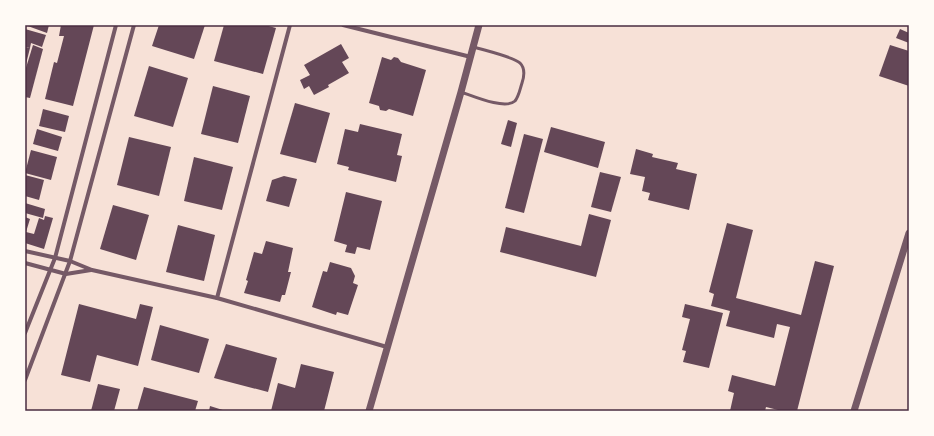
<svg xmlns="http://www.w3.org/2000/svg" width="934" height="436" font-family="Cabin,sans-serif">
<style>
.building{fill:#644757}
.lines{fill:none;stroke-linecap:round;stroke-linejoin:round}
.service{stroke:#755966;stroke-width:3}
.minor{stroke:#755966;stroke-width:4}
.tertiary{stroke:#755966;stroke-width:7}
.neatline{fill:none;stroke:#4a2c40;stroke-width:1.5}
</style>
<rect width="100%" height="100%" fill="#f7e1d7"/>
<g class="building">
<polygon points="25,25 49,25 47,33"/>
<polygon points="61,25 94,25 73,106 45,99 54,62 57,63 64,36 59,36"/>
<polygon points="159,25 205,25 194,59 152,46"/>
<polygon points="224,25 265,25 276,28 263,74 214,61"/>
<polygon points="25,29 46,35 42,47 31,43 30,48 25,47"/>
<polygon points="900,29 909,33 909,43 896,38"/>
<polygon points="341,44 349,58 342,62 349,73 328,85 329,87 314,95 309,86 304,89 300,80 310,75 304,65"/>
<polygon points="33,45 43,49 30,98 25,97 25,71"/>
<polygon points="890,45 909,51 909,86 879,76"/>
<polygon points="25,47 30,48 26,64 25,64"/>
<polygon points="382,57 391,60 394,57 398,58 401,62 426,70 413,116 389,109 386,111 380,110 379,106 369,103"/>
<polygon points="149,66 188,78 173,127 134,116"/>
<polygon points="213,86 250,96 238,143 201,134"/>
<polygon points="295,103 330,113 316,163 280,154"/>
<polygon points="43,109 69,116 65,132 39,126"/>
<polygon points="508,120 517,123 511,147 501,144"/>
<polygon points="360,124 402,134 397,155 402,156 396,182 348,170 349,167 337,164 345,129 358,132"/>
<polygon points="551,127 605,142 598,168 544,152"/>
<polygon points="37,129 62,137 58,151 33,144"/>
<polygon points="524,134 543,139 524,213 505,208"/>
<polygon points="129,137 171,147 159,196 117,185"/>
<polygon points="636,149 653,154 652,157 678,163 676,169 697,174 689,210 648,200 650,193 642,191 645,177 630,174"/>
<polygon points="31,150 57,157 51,180 25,173"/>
<polygon points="194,157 233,167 222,210 184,201"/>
<polygon points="600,172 621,177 611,212 591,207"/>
<polygon points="25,175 44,180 39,200 25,196"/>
<polygon points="284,176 297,179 289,207 266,201 272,180"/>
<polygon points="346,192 382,201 370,250 357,247 355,254 345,252 347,245 334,241"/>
<polygon points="25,203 45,209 43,218 25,213"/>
<polygon points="113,205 149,215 136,260 100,249"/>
<polygon points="589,214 611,220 596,277 500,252 506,227 581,246"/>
<polygon points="45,216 53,218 44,249 25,243 25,217 30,219 26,232 34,234 39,218 44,220"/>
<polygon points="727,223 753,230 736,298 801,315 815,261 834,266 797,411 782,411 766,407 765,411 730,411 734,393 728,391 732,375 775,386 790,327 777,324 774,338 726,326 730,311 711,306 714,294 709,292"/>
<polygon points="178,225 215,235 204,281 166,272"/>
<polygon points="266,241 293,248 288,272 291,272 285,295 282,295 280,302 244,293 248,281 246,280 254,252 262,254"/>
<polygon points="330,262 351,268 355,276 353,283 358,285 348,315 337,312 336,315 312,307 323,271 327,272"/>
<polygon points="79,304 136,319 140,304 153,307 138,366 97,355 90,382 61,375"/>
<polygon points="685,304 723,313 709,368 683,362 686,351 682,350 690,319 682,317"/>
<polygon points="160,325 209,339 199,373 151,360"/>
<polygon points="226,344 277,358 268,392 214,378"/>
<polygon points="301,364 334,372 324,411 271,411 278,383 295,388"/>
<polygon points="98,384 120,389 114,411 91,411"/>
<polygon points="144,387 198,401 195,411 137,411"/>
<polygon points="210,406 226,411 209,411"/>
</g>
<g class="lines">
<path class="service" d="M461 92C473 96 505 110 515 101 519 96 520 89 522 83 524 77 526 69 520 63 514 57 483 50 474 47"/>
<g class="minor">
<polyline points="343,25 471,57"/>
<polyline points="25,251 70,261 92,270 217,298 387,347"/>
<polyline points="25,263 66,274 91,270"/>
<polyline points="217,298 290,25"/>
<polyline points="25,333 55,258 116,25"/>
<polyline points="25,380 70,261 134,25"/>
</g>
<g class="tertiary">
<polyline points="369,411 461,92 479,25"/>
<polyline points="854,411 909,233"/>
</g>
</g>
<rect width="934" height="436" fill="none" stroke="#fffaf5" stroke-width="52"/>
<rect x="26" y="26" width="882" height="384" class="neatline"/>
</svg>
